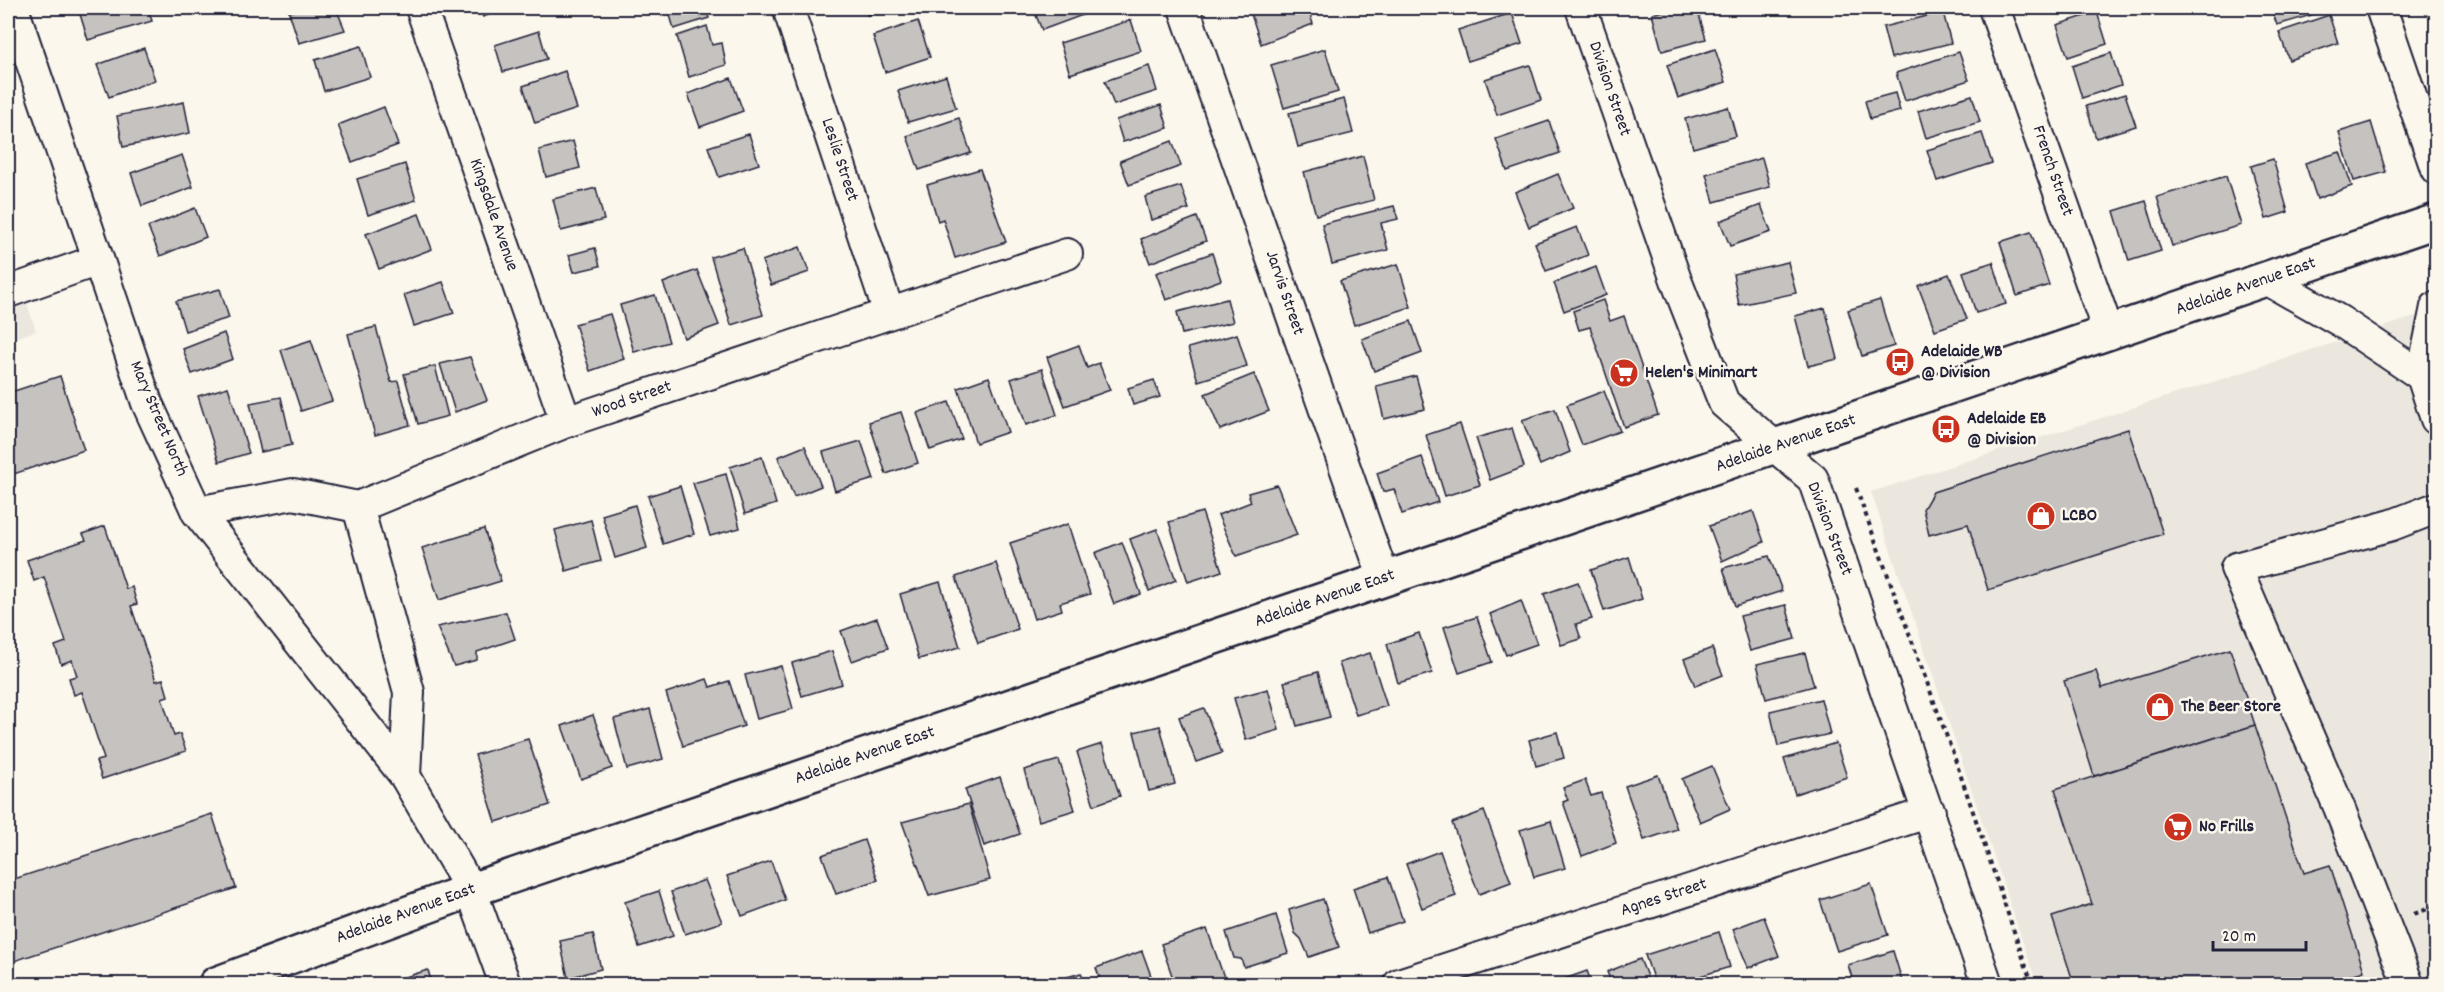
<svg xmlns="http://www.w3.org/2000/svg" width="2444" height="992" font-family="Dekko,sans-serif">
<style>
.built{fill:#ebe7df}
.building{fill:#c6c2c0;stroke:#22223b;stroke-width:1.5}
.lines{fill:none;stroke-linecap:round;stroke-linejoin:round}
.minor-casing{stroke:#22223b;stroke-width:34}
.major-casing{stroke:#22223b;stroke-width:38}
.path{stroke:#22223b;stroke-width:4;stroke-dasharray:4.5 4.5;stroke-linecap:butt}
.minor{stroke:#fbf7ec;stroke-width:30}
.major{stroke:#fbf7ec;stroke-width:33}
.labels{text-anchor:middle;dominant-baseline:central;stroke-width:5;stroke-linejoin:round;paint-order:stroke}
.street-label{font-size:18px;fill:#22223b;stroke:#fbf7ec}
.poi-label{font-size:18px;font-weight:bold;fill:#22223b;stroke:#fbf7ec;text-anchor:start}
</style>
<rect width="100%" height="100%" fill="#fbf7ec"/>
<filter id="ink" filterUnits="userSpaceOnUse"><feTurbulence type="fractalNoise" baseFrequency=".0167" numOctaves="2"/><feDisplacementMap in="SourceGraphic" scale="12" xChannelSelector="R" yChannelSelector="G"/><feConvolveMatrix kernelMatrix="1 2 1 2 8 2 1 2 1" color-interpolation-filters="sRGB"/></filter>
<g filter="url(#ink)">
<g class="built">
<polygon points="8,245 36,331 8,340"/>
<polygon points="2436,310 2436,984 2037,984 1871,492"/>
</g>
<g class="building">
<polygon points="92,8 148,8 152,21 88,40 79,11"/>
<polygon points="304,8 336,8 345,30 299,43 289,12"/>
<polygon points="479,8 506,8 483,17"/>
<polygon points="668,8 705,8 709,18 674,29"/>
<polygon points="865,8 894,8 867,15"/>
<polygon points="1033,8 1098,8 1099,9 1042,30"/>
<polygon points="1249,8 1308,8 1313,24 1261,44"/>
<polygon points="1675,8 1697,8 1706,39 1662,51 1652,14"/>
<polygon points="1889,8 1915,8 1892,15"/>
<polygon points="2271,8 2324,8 2325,11 2277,25"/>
<polygon points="1943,12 1951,43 1891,58 1883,27"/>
<polygon points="2097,12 2107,44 2068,57 2057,25"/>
<polygon points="1512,13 1522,44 1468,61 1458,30"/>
<polygon points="2329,15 2338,43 2289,60 2279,32"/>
<polygon points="1131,20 1141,51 1070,74 1060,43"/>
<polygon points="918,21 930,57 885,72 873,36"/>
<polygon points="707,26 712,45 722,43 726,65 689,77 677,36"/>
<polygon points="539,31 547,59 503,72 495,45"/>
<polygon points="361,46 370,77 324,91 315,60"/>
<polygon points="144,48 155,80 109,97 97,65"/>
<polygon points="1325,49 1338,92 1284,108 1271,65"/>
<polygon points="1715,49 1726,82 1678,98 1667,65"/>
<polygon points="1959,52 1969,80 1905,101 1896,73"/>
<polygon points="2111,53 2121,85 2082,98 2072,66"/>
<polygon points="1530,65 1541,100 1497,115 1485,79"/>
<polygon points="1149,66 1157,91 1114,105 1105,81"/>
<polygon points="565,71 577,109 535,123 523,86"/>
<polygon points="946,76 956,108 908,122 898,91"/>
<polygon points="731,78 743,111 700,127 688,94"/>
<polygon points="1895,93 1900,111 1870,119 1865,101"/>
<polygon points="2125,94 2136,126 2096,138 2086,106"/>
<polygon points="1972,95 1980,122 1926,138 1918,111"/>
<polygon points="1344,99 1353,133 1298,147 1289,113"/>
<polygon points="184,102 190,133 123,147 117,116"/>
<polygon points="1161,105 1168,128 1123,142 1116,120"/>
<polygon points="384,107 398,145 352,162 338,125"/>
<polygon points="1728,107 1736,136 1693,148 1685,119"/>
<polygon points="959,118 971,153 919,170 907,136"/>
<polygon points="1549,121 1560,153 1507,171 1496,139"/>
<polygon points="2371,122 2386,172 2354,181 2339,132"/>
<polygon points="1982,133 1992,163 1937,181 1927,150"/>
<polygon points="749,134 759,164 719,177 708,147"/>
<polygon points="573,141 580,168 546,177 539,150"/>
<polygon points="1172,141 1181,166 1129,185 1120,161"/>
<polygon points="2340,152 2352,186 2317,199 2305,163"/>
<polygon points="182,155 193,187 142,206 131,173"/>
<polygon points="1363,156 1374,200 1316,215 1304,172"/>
<polygon points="1762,158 1770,187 1714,202 1706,174"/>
<polygon points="2273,159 2288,212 2266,219 2251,166"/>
<polygon points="405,164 416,200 368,215 357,179"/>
<polygon points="980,169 1006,242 955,258 943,219 938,221 927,185"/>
<polygon points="1558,174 1573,208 1529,227 1515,192"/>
<polygon points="2226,176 2241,225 2172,246 2157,197"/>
<polygon points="1181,186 1189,209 1151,220 1145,197"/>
<polygon points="596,188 604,220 561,231 553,199"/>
<polygon points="2146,201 2161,251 2129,261 2114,211"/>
<polygon points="1761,205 1771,232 1730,246 1720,221"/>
<polygon points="1394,206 1398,219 1381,223 1388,250 1332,264 1322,224"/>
<polygon points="195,208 206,237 160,256 148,227"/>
<polygon points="419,214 432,249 379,269 366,234"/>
<polygon points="1197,217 1206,241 1150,263 1141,239"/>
<polygon points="1577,227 1588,255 1546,271 1535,243"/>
<polygon points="2031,232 2049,285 2017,296 2000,242"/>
<polygon points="800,247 809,272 771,285 762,261"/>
<polygon points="595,248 600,266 574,272 569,255"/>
<polygon points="743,248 763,315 731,325 711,257"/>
<polygon points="1212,253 1221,280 1166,300 1156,273"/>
<polygon points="1788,262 1796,293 1739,305 1733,274"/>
<polygon points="1993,262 2006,304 1976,313 1963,272"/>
<polygon points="1398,264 1411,307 1354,325 1340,281"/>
<polygon points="1596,267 1606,295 1564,311 1554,283"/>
<polygon points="697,270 719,325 684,338 663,283"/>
<polygon points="1949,274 1967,319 1935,330 1918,286"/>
<polygon points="443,282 454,313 414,326 404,295"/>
<polygon points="220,289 229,318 185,331 176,301"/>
<polygon points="655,295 669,342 634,352 620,305"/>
<polygon points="1227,299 1233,322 1182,334 1177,312"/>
<polygon points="1603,300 1610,321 1624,316 1658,415 1624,427 1590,327 1579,330 1573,311"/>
<polygon points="1880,300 1894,346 1862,356 1848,310"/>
<polygon points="1825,308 1838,359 1808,366 1795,316"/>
<polygon points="610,314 624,359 590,371 575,324"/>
<polygon points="1411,321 1422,353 1374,371 1362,339"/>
<polygon points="376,327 391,382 398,381 410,425 375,435 348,334"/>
<polygon points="224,333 233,359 192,374 183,349"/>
<polygon points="1237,334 1247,366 1198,381 1188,348"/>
<polygon points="311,340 332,401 301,411 281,350"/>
<polygon points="1079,345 1087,368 1099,363 1110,390 1065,406 1047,357"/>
<polygon points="470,357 487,400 455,412 440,364"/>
<polygon points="435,366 448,416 418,424 404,374"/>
<polygon points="1042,369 1057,415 1026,425 1011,379"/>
<polygon points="1254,374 1269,411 1220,430 1205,394"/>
<polygon points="60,376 84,450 8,476 8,393"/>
<polygon points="1416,376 1425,409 1384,419 1376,386"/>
<polygon points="989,377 1008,432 976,443 958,388"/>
<polygon points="1154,380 1160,397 1133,405 1128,388"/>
<polygon points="228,387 249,453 219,462 198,396"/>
<polygon points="1604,391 1620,431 1582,445 1567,405"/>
<polygon points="281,397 292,445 261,452 250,403"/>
<polygon points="949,402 962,439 930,450 917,413"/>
<polygon points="1555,409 1570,452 1540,465 1522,420"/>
<polygon points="901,412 918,463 886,474 869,422"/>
<polygon points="1460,424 1480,485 1445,496 1426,435"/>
<polygon points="1512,428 1524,467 1490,480 1476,438"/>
<polygon points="2128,429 2163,534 1988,590 1968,524 1929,535 1923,509 1933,492"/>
<polygon points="861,441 874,479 835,491 823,452"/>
<polygon points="805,446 821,486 794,497 778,457"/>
<polygon points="762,457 776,504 745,514 730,467"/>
<polygon points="1422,457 1438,502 1402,514 1394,489 1383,492 1377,473"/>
<polygon points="726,474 740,528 710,536 693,483"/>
<polygon points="1277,485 1297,535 1236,556 1218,515 1251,502 1248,493"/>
<polygon points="680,486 694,534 663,544 648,496"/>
<polygon points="635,505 647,548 615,558 602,515"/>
<polygon points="1753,511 1764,542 1722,561 1709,526"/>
<polygon points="1202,512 1222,571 1188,582 1169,522"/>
<polygon points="591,520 601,561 566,571 555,530"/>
<polygon points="1068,524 1090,594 1060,603 1062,610 1034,619 1010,543"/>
<polygon points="105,526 126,589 132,587 137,604 131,606 156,681 163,679 168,696 162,698 174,736 180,734 186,751 102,779 96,761 104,759 82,692 74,695 69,678 77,676 72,660 61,664 55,646 66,642 44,577 34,581 27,560 86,540 83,534"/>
<polygon points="484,529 501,581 439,600 422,548"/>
<polygon points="1157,529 1176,580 1149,591 1130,539"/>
<polygon points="1122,542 1141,594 1114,604 1095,553"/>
<polygon points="1769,556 1782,591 1735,606 1723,568"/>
<polygon points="1629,557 1642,599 1604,611 1591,570"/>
<polygon points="996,563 1018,629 978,643 956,577"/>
<polygon points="940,582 960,647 919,659 900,594"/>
<polygon points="1578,582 1592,619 1576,624 1581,639 1561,645 1544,594"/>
<polygon points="1521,601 1537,644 1506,655 1490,614"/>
<polygon points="1786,605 1795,639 1750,651 1740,616"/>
<polygon points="506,612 515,639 477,652 477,660 454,666 437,627"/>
<polygon points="1477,617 1492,662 1459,673 1444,627"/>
<polygon points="877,618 888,648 852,661 841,631"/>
<polygon points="1419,633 1432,673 1398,683 1387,644"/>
<polygon points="1712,648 1723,675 1695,686 1684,659"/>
<polygon points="2230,649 2255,725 2094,776 2064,681 2096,671 2102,688"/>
<polygon points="832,651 842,684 802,696 792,663"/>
<polygon points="1370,653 1387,706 1356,715 1339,663"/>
<polygon points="1805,653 1814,686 1766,699 1757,664"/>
<polygon points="781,666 793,709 757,719 745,675"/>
<polygon points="1318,672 1330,717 1297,726 1284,682"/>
<polygon points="707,679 710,687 729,681 744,726 683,746 666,693"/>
<polygon points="1268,689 1279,730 1246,740 1234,698"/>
<polygon points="1821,699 1830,734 1778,746 1770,711"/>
<polygon points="1204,708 1222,753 1196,762 1179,717"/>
<polygon points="650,709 663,759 627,769 614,719"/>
<polygon points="593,715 612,768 581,779 562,726"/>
<polygon points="2255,725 2304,873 2330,865 2364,971 2321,984 2074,984 2052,917 2092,904 2055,789"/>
<polygon points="1160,726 1175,784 1149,791 1134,732"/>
<polygon points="1557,732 1564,758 1536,766 1529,740"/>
<polygon points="528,739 550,805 496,822 475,755"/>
<polygon points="1836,743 1847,777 1795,794 1784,759"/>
<polygon points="1102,744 1120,796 1094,805 1077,752"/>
<polygon points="1059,760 1075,810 1039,821 1024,770"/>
<polygon points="1712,766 1730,809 1700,822 1682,779"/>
<polygon points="1658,775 1677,829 1644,840 1625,786"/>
<polygon points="1000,777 1020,834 984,846 965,789"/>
<polygon points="1585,780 1591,796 1601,793 1616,843 1582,856 1563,802 1568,800 1563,788"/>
<polygon points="969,804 990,880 929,896 902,822"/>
<polygon points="1484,811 1511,882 1479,894 1452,823"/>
<polygon points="212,814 236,888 8,963 8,881"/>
<polygon points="1551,821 1565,868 1534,877 1520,830"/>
<polygon points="864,840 878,880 836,894 822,855"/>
<polygon points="1440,851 1456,896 1422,908 1406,864"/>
<polygon points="771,861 785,900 742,916 727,876"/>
<polygon points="1388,877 1403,921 1368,933 1353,888"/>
<polygon points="705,880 722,922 685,934 671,892"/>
<polygon points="1871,884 1888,935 1837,951 1820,900"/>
<polygon points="659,891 673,936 639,947 625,902"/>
<polygon points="1323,899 1339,947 1309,957 1301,939 1295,933 1289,910"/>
<polygon points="1276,915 1288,953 1244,967 1241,959 1234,958 1226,932"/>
<polygon points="1764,917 1779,956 1748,968 1733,929"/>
<polygon points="1207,929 1225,980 1213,984 1175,984 1161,944"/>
<polygon points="1719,932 1730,967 1700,976 1703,984 1655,984 1645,955"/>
<polygon points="593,934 601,969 568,978 560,941"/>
<polygon points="1142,951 1154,984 1102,984 1096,968"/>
<polygon points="1893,951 1903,984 1854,984 1848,965"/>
<polygon points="1640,959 1650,984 1612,984 1607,972"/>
<polygon points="428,970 432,984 382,984"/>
<polygon points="1587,971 1592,984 1553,984 1553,983"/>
<polygon points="1081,973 1085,984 1043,984"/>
<polygon points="2348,976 2351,984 2321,984"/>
</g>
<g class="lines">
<g class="minor-casing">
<g id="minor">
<polyline points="13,8 147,403 197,512 405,776 471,890 505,984"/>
<polyline points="421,8 566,422"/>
<polyline points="788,8 889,313"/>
<polyline points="1184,8 1384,579"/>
<polyline points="1581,8 1676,280 1724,403 1813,479 1987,984"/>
<polyline points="1994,8 2109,334"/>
<polyline points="2381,8 2436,169"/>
<polyline points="2268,280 2340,321 2422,376"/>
<polyline points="8,292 98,260"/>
<polyline points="2436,307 2422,376 2436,419"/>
<polyline points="358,507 409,692 405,776"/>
<polyline points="197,512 293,494 358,507 566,422 1067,254"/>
<polyline points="1399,984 1930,812"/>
<polyline points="2408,984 2339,807 2236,568 2392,525 2436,508"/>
</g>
</g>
<g class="major-casing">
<polyline id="major" points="216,984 471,890 2436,221"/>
</g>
<g class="path">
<polyline points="1856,488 1955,759 2032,984"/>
<polyline points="2414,914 2436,906"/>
</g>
<use href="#minor" class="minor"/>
<use href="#major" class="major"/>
</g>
</g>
<defs>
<g id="bus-disc" transform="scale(1.5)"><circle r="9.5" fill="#c8321e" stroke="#fbf7ec"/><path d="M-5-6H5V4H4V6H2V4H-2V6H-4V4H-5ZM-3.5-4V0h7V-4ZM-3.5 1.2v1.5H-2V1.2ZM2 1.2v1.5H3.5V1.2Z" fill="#fff"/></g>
<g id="supermarket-disc" transform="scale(1.5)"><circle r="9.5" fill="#c8321e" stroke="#fbf7ec"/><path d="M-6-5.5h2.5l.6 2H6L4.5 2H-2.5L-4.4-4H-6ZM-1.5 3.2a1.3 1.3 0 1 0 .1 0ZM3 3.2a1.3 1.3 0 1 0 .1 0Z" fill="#fff"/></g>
<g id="shop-disc" transform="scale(1.5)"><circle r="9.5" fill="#c8321e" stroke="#fbf7ec"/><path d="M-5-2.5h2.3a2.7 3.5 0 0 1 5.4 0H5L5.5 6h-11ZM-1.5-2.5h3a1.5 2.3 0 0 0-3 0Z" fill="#fff"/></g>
</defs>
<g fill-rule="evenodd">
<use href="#bus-disc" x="1900" y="362"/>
<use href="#supermarket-disc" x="1624" y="373"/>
<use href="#bus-disc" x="1946" y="429"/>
<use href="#shop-disc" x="2041" y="516"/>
<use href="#shop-disc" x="2160" y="707"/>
<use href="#supermarket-disc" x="2178" y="827"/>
</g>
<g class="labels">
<g class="street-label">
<text transform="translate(1609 89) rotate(71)">Division Street</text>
<text transform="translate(839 160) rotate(72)">Leslie Street</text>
<text transform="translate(2052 171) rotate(71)">French Street</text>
<text transform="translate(493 215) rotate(71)">Kingsdale Avenue</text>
<text transform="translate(2246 287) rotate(-19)">Adelaide Avenue East</text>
<text transform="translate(1284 293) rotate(71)">Jarvis Street</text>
<text transform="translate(632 400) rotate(-19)">Wood Street</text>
<text transform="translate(158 419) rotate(67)">Mary Street North</text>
<text transform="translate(1786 444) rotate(-19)">Adelaide Avenue East</text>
<text transform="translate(1829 529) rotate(69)">Division Street</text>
<text transform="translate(1325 599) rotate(-19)">Adelaide Avenue East</text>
<text transform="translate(865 756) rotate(-19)">Adelaide Avenue East</text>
<text transform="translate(1664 898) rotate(-18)">Agnes Street</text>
<text transform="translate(406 914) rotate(-20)">Adelaide Avenue East</text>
</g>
<g class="poi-label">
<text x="1921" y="352">Adelaide WB<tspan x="1921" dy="21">@ Division</tspan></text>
<text x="1645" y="373">Helen's Minimart</text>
<text x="1967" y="419">Adelaide EB<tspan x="1967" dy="21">@ Division</tspan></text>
<text x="2062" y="516">LCBO</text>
<text x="2181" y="707">The Beer Store</text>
<text x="2199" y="827">No Frills</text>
</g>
</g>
<rect width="2444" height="992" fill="none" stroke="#fbf7ec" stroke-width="30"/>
<rect x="15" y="15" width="2414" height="962" fill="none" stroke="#22223b" stroke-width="2" filter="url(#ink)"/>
<path d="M2213 941v9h93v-9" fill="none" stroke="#22223b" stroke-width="3"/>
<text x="2222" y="941" font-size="18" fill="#22223b" stroke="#fbf7ec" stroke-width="4.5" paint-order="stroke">20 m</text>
</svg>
